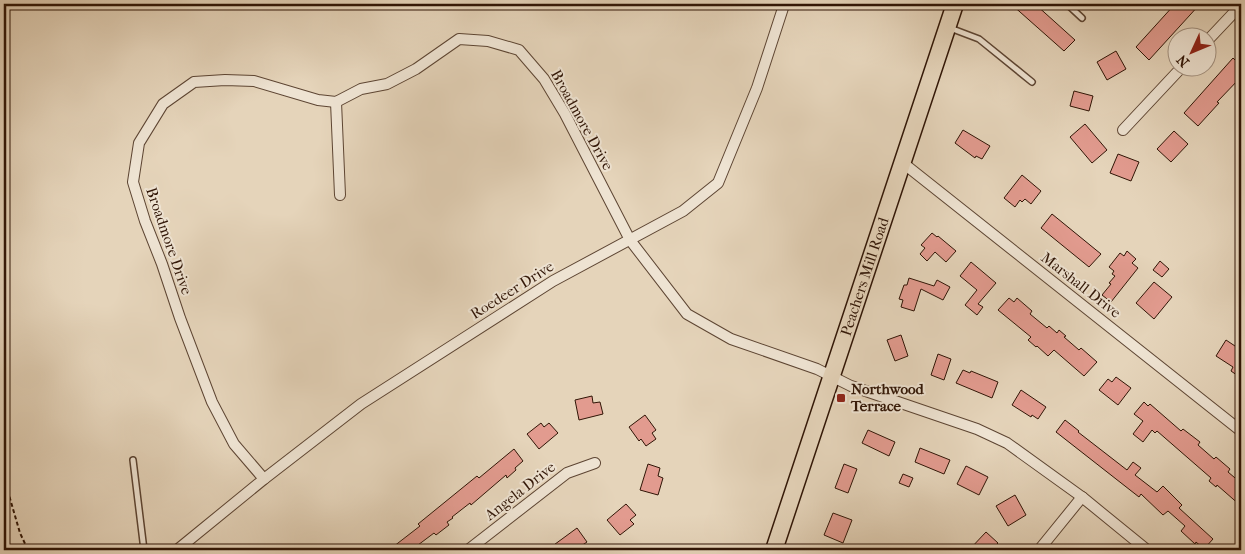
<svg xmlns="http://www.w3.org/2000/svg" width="1245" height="554" font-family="'IM FELL French Canon',serif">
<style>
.building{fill:#e29b8f;stroke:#301506}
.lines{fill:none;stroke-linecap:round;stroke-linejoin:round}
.service-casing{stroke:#5d4533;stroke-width:8}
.minor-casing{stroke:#5d4533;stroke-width:12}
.primary-casing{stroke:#301506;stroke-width:19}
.path{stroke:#301506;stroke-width:2;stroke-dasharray:4 2.5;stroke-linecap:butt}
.service{stroke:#eee3d2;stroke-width:5}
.minor{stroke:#eee3d2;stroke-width:10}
.primary{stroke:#e5d4ba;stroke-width:16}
.poi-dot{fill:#8f2418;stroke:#eee3d2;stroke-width:2}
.labels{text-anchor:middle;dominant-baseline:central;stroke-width:4;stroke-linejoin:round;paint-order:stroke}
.street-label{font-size:15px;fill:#301506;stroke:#eee3d2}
.poi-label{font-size:15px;font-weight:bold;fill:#301506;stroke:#eee3d2;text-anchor:start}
</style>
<rect width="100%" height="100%" fill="#e5d4ba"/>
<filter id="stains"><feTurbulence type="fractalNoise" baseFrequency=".004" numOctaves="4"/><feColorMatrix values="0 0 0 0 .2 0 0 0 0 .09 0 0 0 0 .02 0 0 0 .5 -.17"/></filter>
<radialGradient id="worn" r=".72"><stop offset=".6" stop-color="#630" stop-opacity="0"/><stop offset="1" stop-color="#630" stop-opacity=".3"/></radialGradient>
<g class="building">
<polygon points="1011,4 1035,4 1075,40 1064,51"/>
<polygon points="1175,4 1200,4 1149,60 1136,47"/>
<polygon points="1116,51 1126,69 1107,80 1097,62"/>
<polygon points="1233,58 1241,66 1241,77 1217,102 1219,103 1198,126 1184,113"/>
<polygon points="1074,91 1093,96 1089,111 1070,106"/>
<polygon points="1085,124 1107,150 1092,163 1070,137"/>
<polygon points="963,130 990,146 982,159 976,156 975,158 955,143"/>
<polygon points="1174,131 1188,144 1171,162 1157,149"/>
<polygon points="1118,154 1139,162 1131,181 1110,173"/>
<polygon points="1022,175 1041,191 1031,204 1025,199 1022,202 1020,200 1015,207 1004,198"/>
<polygon points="1052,214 1101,254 1089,267 1041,228"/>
<polygon points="932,233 937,237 938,236 956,251 946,262 935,252 927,261 920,254 925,248 921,245"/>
<polygon points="1127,251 1136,259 1132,263 1138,268 1111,302 1102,295 1111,284 1109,283 1115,276 1112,274 1114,271 1109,267 1120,253 1124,256"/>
<polygon points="1160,261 1169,269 1162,277 1153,270"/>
<polygon points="971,262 996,283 978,304 983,307 977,315 965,305 977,290 960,276"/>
<polygon points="909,278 934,286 937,280 950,287 943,300 921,289 914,311 901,307 903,300 899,299 904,285 907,285"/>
<polygon points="1154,282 1172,297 1154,319 1136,303"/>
<polygon points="1009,298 1014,302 1017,298 1032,311 1030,314 1047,328 1049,326 1057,333 1059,330 1066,336 1064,337 1079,350 1081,348 1097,362 1084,376 1054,350 1048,356 1037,346 1036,347 1028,340 1031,337 998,310"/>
<polygon points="901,335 908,356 895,361 887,340"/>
<polygon points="1226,340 1241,350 1241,378 1231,371 1233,367 1216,356"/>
<polygon points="938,354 951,359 944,380 931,375"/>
<polygon points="963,370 970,373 971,371 998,382 992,398 956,383"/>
<polygon points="1116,377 1131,388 1118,405 1099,390 1108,379 1112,382"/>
<polygon points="1021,390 1046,407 1038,419 1032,415 1031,417 1012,405"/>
<polygon points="592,396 593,403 600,402 603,414 579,420 575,400"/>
<polygon points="1144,402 1148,406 1150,404 1181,431 1183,429 1200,442 1198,445 1214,459 1216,457 1230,469 1228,472 1241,483 1241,506 1217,485 1216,487 1209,481 1211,478 1157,431 1155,433 1152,430 1143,442 1133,434 1143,421 1134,414"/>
<polygon points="645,415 656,430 652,433 656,439 646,446 641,439 639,441 629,427"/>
<polygon points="1065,420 1079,431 1078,432 1127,470 1133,462 1141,468 1135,475 1157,492 1163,486 1182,505 1179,508 1213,539 1204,549 1196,542 1195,544 1181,531 1185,526 1168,511 1163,515 1141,494 1139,497 1056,432"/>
<polygon points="541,423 544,427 549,423 558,433 539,449 527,434"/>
<polygon points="868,430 895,442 889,456 862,443"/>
<polygon points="920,448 950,460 944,474 915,462"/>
<polygon points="514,449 523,461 515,468 516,470 507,478 506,475 471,505 470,503 452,517 453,518 447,522 449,525 436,535 434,533 418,545 421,550 389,550 420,526 418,524 477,476 479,478"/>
<polygon points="648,464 660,468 658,476 663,478 658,495 640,490"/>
<polygon points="844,464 857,469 848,493 835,488"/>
<polygon points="966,466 988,477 979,495 957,484"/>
<polygon points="903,474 913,478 909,487 899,483"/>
<polygon points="1015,495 1026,515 1008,526 996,506"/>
<polygon points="626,504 636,515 630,520 634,524 620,535 607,520"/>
<polygon points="833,513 852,520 843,543 824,535"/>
<polygon points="577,528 587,542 575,550 547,550"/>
<polygon points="986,532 998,543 991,550 969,550"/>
</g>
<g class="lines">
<g class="service-casing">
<g id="service">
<polyline points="1067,4 1082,18"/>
<polyline points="950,28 979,39 1032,82"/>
<polyline points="133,460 144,550"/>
</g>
</g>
<g class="minor-casing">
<g id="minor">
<polyline points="1208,40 1241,5"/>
<polyline points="336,102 340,195"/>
<polyline points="1123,130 1181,68"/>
<polyline points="903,163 1241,431"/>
<polyline points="264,479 234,444 212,402 180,318 162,264 145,221 133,182 139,143 163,104 194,82 225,80 254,81 318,100 336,102 361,89 387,84 416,69 459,39 488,41 519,50 544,79 565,114 630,240 687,314 731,339 817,369 851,386 977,429 1007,443 1082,497 1147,550"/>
<polyline points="177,550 264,479 361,404 553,281 683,211 718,183 757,88 784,5 782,4"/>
<polyline points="468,550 567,473 595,463"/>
<polyline points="1039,550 1082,497"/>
</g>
</g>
<g class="primary-casing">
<g id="primary">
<path id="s1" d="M774 550 955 4"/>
</g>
</g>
<polyline class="path" points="4,478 20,533 28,550"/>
<use href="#service" class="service"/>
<use href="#minor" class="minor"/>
<use href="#primary" class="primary"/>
</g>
<rect class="poi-dot" x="836" y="393" width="10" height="10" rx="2.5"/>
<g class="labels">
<g class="street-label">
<text transform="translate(582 120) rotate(61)">Broadmore Drive</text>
<text transform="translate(169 241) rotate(71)">Broadmore Drive</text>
<text stroke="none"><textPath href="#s1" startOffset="288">Peachers Mill Road</textPath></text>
<text transform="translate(1081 285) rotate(38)">Marshall Drive</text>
<text transform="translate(512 290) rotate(-32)">Roedeer Drive</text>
<text transform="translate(520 491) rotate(-38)">Angela Drive</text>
</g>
<g class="poi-label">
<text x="851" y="389">Northwood<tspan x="851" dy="17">Terrace</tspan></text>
</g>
</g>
<rect width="1245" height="554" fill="none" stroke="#e5d4ba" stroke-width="20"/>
<rect x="5" y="5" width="1235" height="544" fill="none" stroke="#301506" stroke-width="2.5"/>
<rect x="10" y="10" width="1225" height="534" fill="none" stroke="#301506"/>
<g transform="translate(1192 52) rotate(226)"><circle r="24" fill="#eee3d2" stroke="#a29180"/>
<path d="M0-4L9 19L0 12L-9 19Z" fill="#8f2418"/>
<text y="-8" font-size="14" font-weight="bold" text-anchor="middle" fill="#301506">N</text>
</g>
<rect width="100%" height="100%" filter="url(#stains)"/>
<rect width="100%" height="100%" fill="url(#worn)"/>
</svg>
